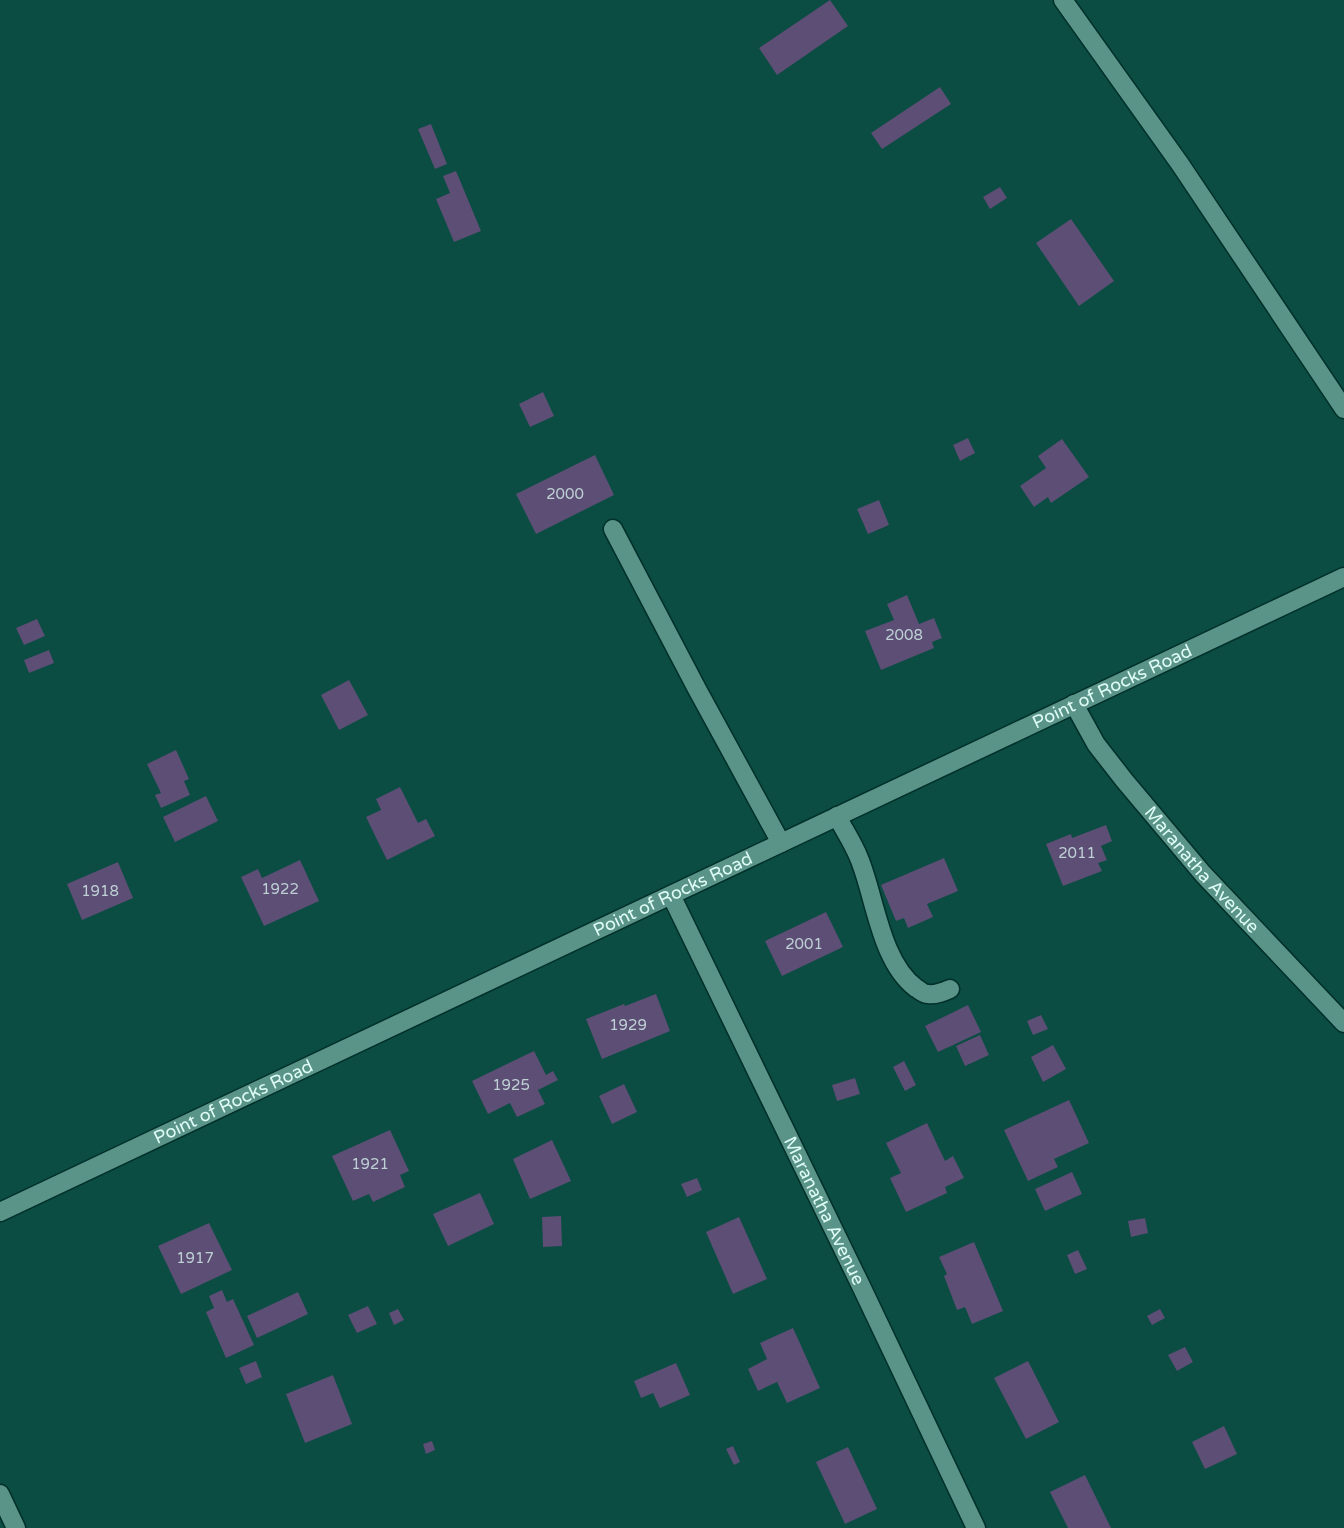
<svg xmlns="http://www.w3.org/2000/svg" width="1344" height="1528" font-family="'Varela Round',sans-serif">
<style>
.building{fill:#5c4e74}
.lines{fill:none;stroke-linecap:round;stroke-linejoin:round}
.minor-casing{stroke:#003029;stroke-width:21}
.minor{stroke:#5a9489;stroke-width:18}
.labels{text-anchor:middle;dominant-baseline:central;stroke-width:6;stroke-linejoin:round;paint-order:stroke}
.number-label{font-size:15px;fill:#bed0d5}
.street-label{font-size:18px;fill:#defcf5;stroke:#124038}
</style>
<rect width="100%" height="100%" fill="#0b4c43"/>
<g class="building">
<polygon points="830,0 848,26 777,75 759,48"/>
<polygon points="940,87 951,104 882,149 871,133"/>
<polygon points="431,124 447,164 435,169 418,129"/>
<polygon points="456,171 481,231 454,242 436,199 450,193 443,176"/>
<polygon points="1000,187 1007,198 990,209 983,197"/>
<polygon points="1071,219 1114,281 1079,306 1036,243"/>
<polygon points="543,392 554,416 530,427 519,404"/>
<polygon points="968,438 975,453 960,461 953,445"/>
<polygon points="1062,439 1089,477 1051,503 1048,497 1034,507 1020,486 1046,468 1038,456"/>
<polygon points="595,455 614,495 536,534 516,494"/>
<polygon points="879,500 889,525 868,534 857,509"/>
<polygon points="907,595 919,624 934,618 942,638 932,642 934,648 881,670 865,631 894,620 887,604"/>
<polygon points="37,619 45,636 24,645 16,628"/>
<polygon points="49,650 54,663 29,673 24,660"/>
<polygon points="349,680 368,715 339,730 321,695"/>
<polygon points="176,750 189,779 184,781 190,795 161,808 155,795 161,793 147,764"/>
<polygon points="400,787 418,823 426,819 435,836 387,860 366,817 381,810 376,799"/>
<polygon points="206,796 218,821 175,842 163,817"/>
<polygon points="1106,825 1112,841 1101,846 1107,860 1098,863 1102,871 1063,886 1046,844 1071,834 1072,838"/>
<polygon points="944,858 958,891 927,904 933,917 908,928 904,918 896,921 881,885"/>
<polygon points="300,860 319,901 264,926 241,877 258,869 262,878"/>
<polygon points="118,862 133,898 82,920 67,884"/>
<polygon points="826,912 843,947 782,976 765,941"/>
<polygon points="656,994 670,1031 602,1059 586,1019 624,1004 625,1006"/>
<polygon points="968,1005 981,1032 938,1052 925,1026"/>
<polygon points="1041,1015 1048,1029 1033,1035 1027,1021"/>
<polygon points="980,1035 989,1055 965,1066 956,1046"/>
<polygon points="1053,1045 1066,1069 1043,1082 1031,1057"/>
<polygon points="534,1051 546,1075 553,1071 558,1080 538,1090 545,1104 517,1117 510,1103 488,1114 472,1081"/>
<polygon points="904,1061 916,1085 905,1091 893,1067"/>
<polygon points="855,1078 860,1094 837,1101 832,1085"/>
<polygon points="624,1084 637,1112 612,1124 599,1096"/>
<polygon points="1069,1100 1089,1143 1054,1159 1058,1167 1028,1181 1004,1130"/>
<polygon points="927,1123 945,1161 953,1156 964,1178 945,1187 947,1193 906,1212 890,1178 901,1173 886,1143"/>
<polygon points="390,1130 409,1171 400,1175 405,1187 373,1202 369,1194 353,1201 332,1156"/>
<polygon points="552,1140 571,1181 530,1199 513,1159"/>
<polygon points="1072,1172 1082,1194 1045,1211 1035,1189"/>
<polygon points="697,1178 702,1190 687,1197 681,1184"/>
<polygon points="480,1193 494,1224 448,1246 433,1214"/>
<polygon points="561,1216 562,1246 543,1247 542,1217"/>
<polygon points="739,1217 767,1279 733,1294 706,1232"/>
<polygon points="1145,1218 1148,1233 1131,1237 1128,1221"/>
<polygon points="209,1223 232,1270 181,1294 158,1246"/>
<polygon points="974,1242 1003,1311 972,1324 965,1307 957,1310 944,1276 947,1274 939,1257"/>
<polygon points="1078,1250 1087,1269 1075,1274 1067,1255"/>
<polygon points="222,1290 227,1302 233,1299 254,1345 226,1358 206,1312 214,1308 209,1296"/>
<polygon points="298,1292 308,1314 257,1338 247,1316"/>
<polygon points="368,1306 377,1324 357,1333 348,1315"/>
<polygon points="398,1309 404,1320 394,1325 389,1313"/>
<polygon points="1160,1309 1165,1318 1152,1325 1147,1316"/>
<polygon points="793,1328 820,1388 787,1403 777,1382 758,1391 748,1369 767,1359 760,1343"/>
<polygon points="1185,1347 1193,1362 1177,1371 1168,1355"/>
<polygon points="256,1361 262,1377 246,1384 239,1368"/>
<polygon points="1028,1361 1059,1422 1026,1439 994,1378"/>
<polygon points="676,1363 690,1395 660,1408 653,1393 641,1398 634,1381"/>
<polygon points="333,1375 352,1424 305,1443 286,1394"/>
<polygon points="1224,1426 1237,1454 1205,1469 1192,1442"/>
<polygon points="432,1441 435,1450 426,1454 423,1444"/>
<polygon points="733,1446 740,1462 734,1465 726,1449"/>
<polygon points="848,1447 877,1509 845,1524 816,1462"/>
<polygon points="1085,1475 1111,1528 1068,1528 1050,1492"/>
</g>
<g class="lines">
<g class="minor-casing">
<g id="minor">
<polyline points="1063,0 1180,164 1344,409"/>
<polyline points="613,529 697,689 781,843"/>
<path id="s1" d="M1074 704 1096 744 1124 780 1203 874 1344 1023"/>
<path d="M837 816C844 830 853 843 859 858 875 896 880 961 916 988 920 990 923 994 928 994 936 995 943 992 950 989"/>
<path id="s2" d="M671 895 862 1288 976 1528"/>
<path id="s3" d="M0 1212 1344 577"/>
<polyline points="0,1494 16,1528"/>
</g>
</g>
<use href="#minor" class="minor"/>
</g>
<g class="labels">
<g class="number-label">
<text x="565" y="494">2000</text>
<text x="904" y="635">2008</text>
<text x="1077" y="853">2011</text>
<text x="280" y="889">1922</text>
<text x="100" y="891">1918</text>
<text x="804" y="944">2001</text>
<text x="628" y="1025">1929</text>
<text x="511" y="1085">1925</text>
<text x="370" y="1164">1921</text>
<text x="195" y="1258">1917</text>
</g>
<g class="street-label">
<text stroke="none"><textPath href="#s3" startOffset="1230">Point of Rocks Road</textPath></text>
<text stroke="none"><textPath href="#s1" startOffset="210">Maranatha Avenue</textPath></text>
<text stroke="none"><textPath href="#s3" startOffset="744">Point of Rocks Road</textPath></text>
<text stroke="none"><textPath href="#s3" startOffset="258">Point of Rocks Road</textPath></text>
<text stroke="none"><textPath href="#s2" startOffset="351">Maranatha Avenue</textPath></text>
</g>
</g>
</svg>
